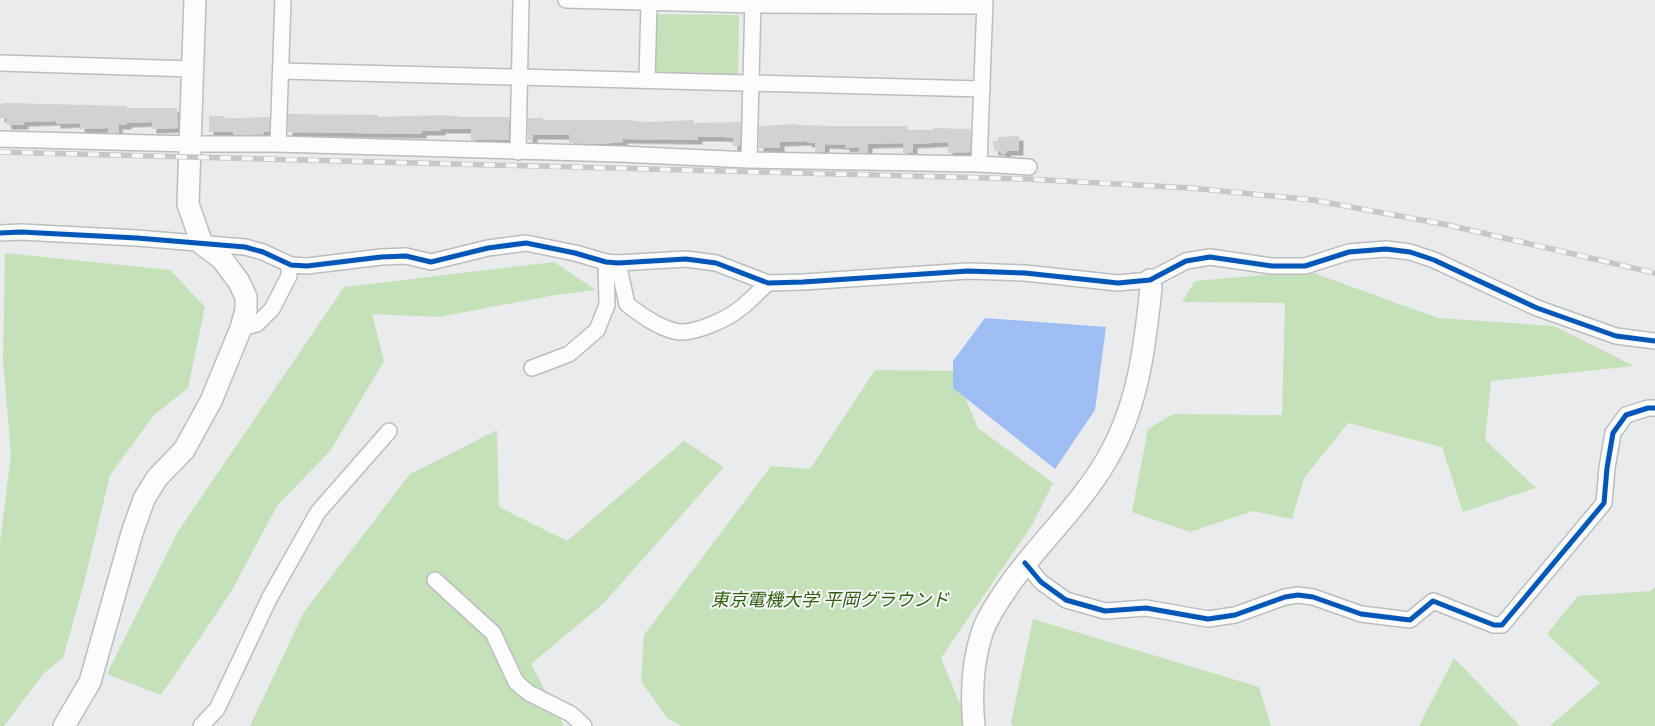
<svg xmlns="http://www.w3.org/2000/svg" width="1655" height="726" font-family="'Noto Serif','Noto Sans JP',serif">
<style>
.green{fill:#c5e1b9}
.water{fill:#9ebef3}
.building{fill:#d2d2d2;filter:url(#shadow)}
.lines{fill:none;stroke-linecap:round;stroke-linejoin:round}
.street-casing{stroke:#bcbdbe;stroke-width:18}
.secondary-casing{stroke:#bcbdbe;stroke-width:24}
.street{stroke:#fcfcfc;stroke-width:15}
.secondary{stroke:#fcfcfc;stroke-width:21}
.rail-casing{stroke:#c6c7c7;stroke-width:5.5}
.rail{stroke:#f6f7fa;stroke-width:4;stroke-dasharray:11;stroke-linecap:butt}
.cycleway-casing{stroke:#f6f7fa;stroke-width:8}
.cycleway{stroke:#0057b8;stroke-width:5}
.labels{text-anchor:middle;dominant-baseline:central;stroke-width:4;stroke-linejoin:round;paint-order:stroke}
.park-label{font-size:18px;font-style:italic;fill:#2f5f0d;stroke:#f6f7fa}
</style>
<defs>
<filter id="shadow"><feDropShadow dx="4.5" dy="4.5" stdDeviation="0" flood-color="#0004"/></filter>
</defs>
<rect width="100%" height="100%" fill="#eaebec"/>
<g class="green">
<polygon points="653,14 739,15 738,79 650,76"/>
<polygon points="5,253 170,270 205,307 188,388 154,415 110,475 83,587 63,658 43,674 4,726 0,726 0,543 11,454 3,359"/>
<polygon points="554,262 596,290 555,295 439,317 372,314 384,361 330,451 277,506 231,592 161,695 107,674 177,533 344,287"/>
<polygon points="1308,271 1438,318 1554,326 1634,366 1491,381 1485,440 1536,488 1463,512 1442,447 1348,423 1304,478 1292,519 1253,511 1190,532 1132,512 1148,429 1173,414 1282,415 1285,303 1182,302 1195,281"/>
<polygon points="875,370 954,371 978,428 1053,483 1032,525 941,658 969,726 681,726 667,718 641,681 644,635 771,466 810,469"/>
<polygon points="497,430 499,507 567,541 684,441 724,467 604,603 531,664 564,726 250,726 304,612 410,474"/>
<polygon points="1655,586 1655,726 1550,726 1600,683 1547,634 1578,596 1651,591"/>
<polygon points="1033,619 1259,687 1271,726 1013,726 1011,722"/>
<polygon points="1454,658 1520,726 1419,726"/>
</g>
<polygon class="water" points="985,318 1106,327 1095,410 1055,469 953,388 953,361"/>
<g class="building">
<polygon points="6,103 127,106 127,108 177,108 178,128 152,129 152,122 127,123 127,125 118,125 119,133 108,132 108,128 80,129 80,123 56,124 56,121 24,122 24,125 7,125 6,118 0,118 0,104"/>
<polygon points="288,114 378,115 378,117 441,115 458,116 458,117 509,117 509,140 471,140 471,129 441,129 441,131 422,131 422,134 288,132"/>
<polygon points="209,116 225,116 224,118 234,118 270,117 269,132 264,132 264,134 244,135 233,135 233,132 209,132"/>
<polygon points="528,118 543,118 543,120 633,120 633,121 649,122 694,120 694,123 741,122 740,146 733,146 733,138 723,137 698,137 698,140 623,139 623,142 599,144 569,143 569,135 533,135 533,140 528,140"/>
<polygon points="797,124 797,125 835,126 907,126 908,130 933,130 933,128 971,129 970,152 948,153 948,142 913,144 913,153 903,153 903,143 868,144 868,153 859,153 859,147 845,148 845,145 825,144 825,152 815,152 815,143 807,143 807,141 780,142 780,148 759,148 759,126"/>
<polygon points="1019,136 1019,151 1007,151 1004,155 999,151 994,151 993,141 998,141 998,137"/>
</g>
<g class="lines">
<g class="street-casing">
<g id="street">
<polyline points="566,0 753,5 984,6"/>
<polyline points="0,63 192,69"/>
<polyline points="281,71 982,89"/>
<polyline points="647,80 649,2"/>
<polyline points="0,139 190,144 278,144 620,154 749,160 979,164 1029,167"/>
<polyline points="278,144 283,0"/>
<polyline points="518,152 521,0"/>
<polyline points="749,160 753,0"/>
<polyline points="979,164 985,0"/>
<polyline points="0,233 21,232 137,238 245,247 263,252 291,265 307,266 381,257 406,256 431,262 488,248 526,243 575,253 606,262 618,263 686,259 716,263 768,283 803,282 968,271 1025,273 1118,283 1150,280 1186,261 1210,257 1272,266 1305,266 1349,252 1386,249 1410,252 1434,260 1537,308 1616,336 1655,341"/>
<path d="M618 263 627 304C641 315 656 326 674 331 692 336 728 319 742 307 751 300 759 291 768 283"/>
<polyline points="241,328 257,324 272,309 289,276 289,269 291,265"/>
<polyline points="532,368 569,354 597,330 607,305 606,262"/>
<polyline points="1025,563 1041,582 1066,600 1105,611 1146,608 1208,619 1235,615 1285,597 1298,595 1313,597 1361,614 1410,620 1433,601 1494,625 1502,625 1604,503 1607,468 1613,433 1626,415 1648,408 1655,408"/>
<polyline points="435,580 493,633 516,682 529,693 571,714 584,726"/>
<polyline points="201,726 217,709 270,597 318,512 389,431"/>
</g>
</g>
<g class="secondary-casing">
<g id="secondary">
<polyline points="64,726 90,682 132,533 144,499 157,478 184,450 211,401 241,328 246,310 246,297 239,282 222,259 202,244 188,204 195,0"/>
<path d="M974 726C971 695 972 663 982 633 988 615 1000 599 1010 584 1043 538 1085 501 1111 452 1139 401 1145 344 1151 288L1150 280"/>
</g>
</g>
<use href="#street" class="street"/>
<use href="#secondary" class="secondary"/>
<g class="rail-casing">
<polyline id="rail" points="0,152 1027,179 1191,188 1313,200 1448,225 1655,273"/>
</g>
<use href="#rail" class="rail"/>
<g class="cycleway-casing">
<g id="cycleway">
<polyline points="0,233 21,232 137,238 245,247 263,252 291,265 307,266 381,257 406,256 431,262 488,248 526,243 575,253 606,262 618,263 686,259 716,263 768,283 803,282 968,271 1025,273 1118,283 1150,280 1186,261 1210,257 1272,266 1305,266 1349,252 1386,249 1410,252 1434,260 1537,308 1616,336 1655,341"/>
<polyline points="1025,563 1041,582 1066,600 1105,611 1146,608 1208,619 1235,615 1285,597 1298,595 1313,597 1361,614 1410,620 1433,601 1494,625 1502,625 1604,503 1607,468 1613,433 1626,415 1648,408 1655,408"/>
</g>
</g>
<use href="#cycleway" class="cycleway"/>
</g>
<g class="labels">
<g class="park-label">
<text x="830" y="599">東京電機大学 平岡グラウンド</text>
</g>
</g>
</svg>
